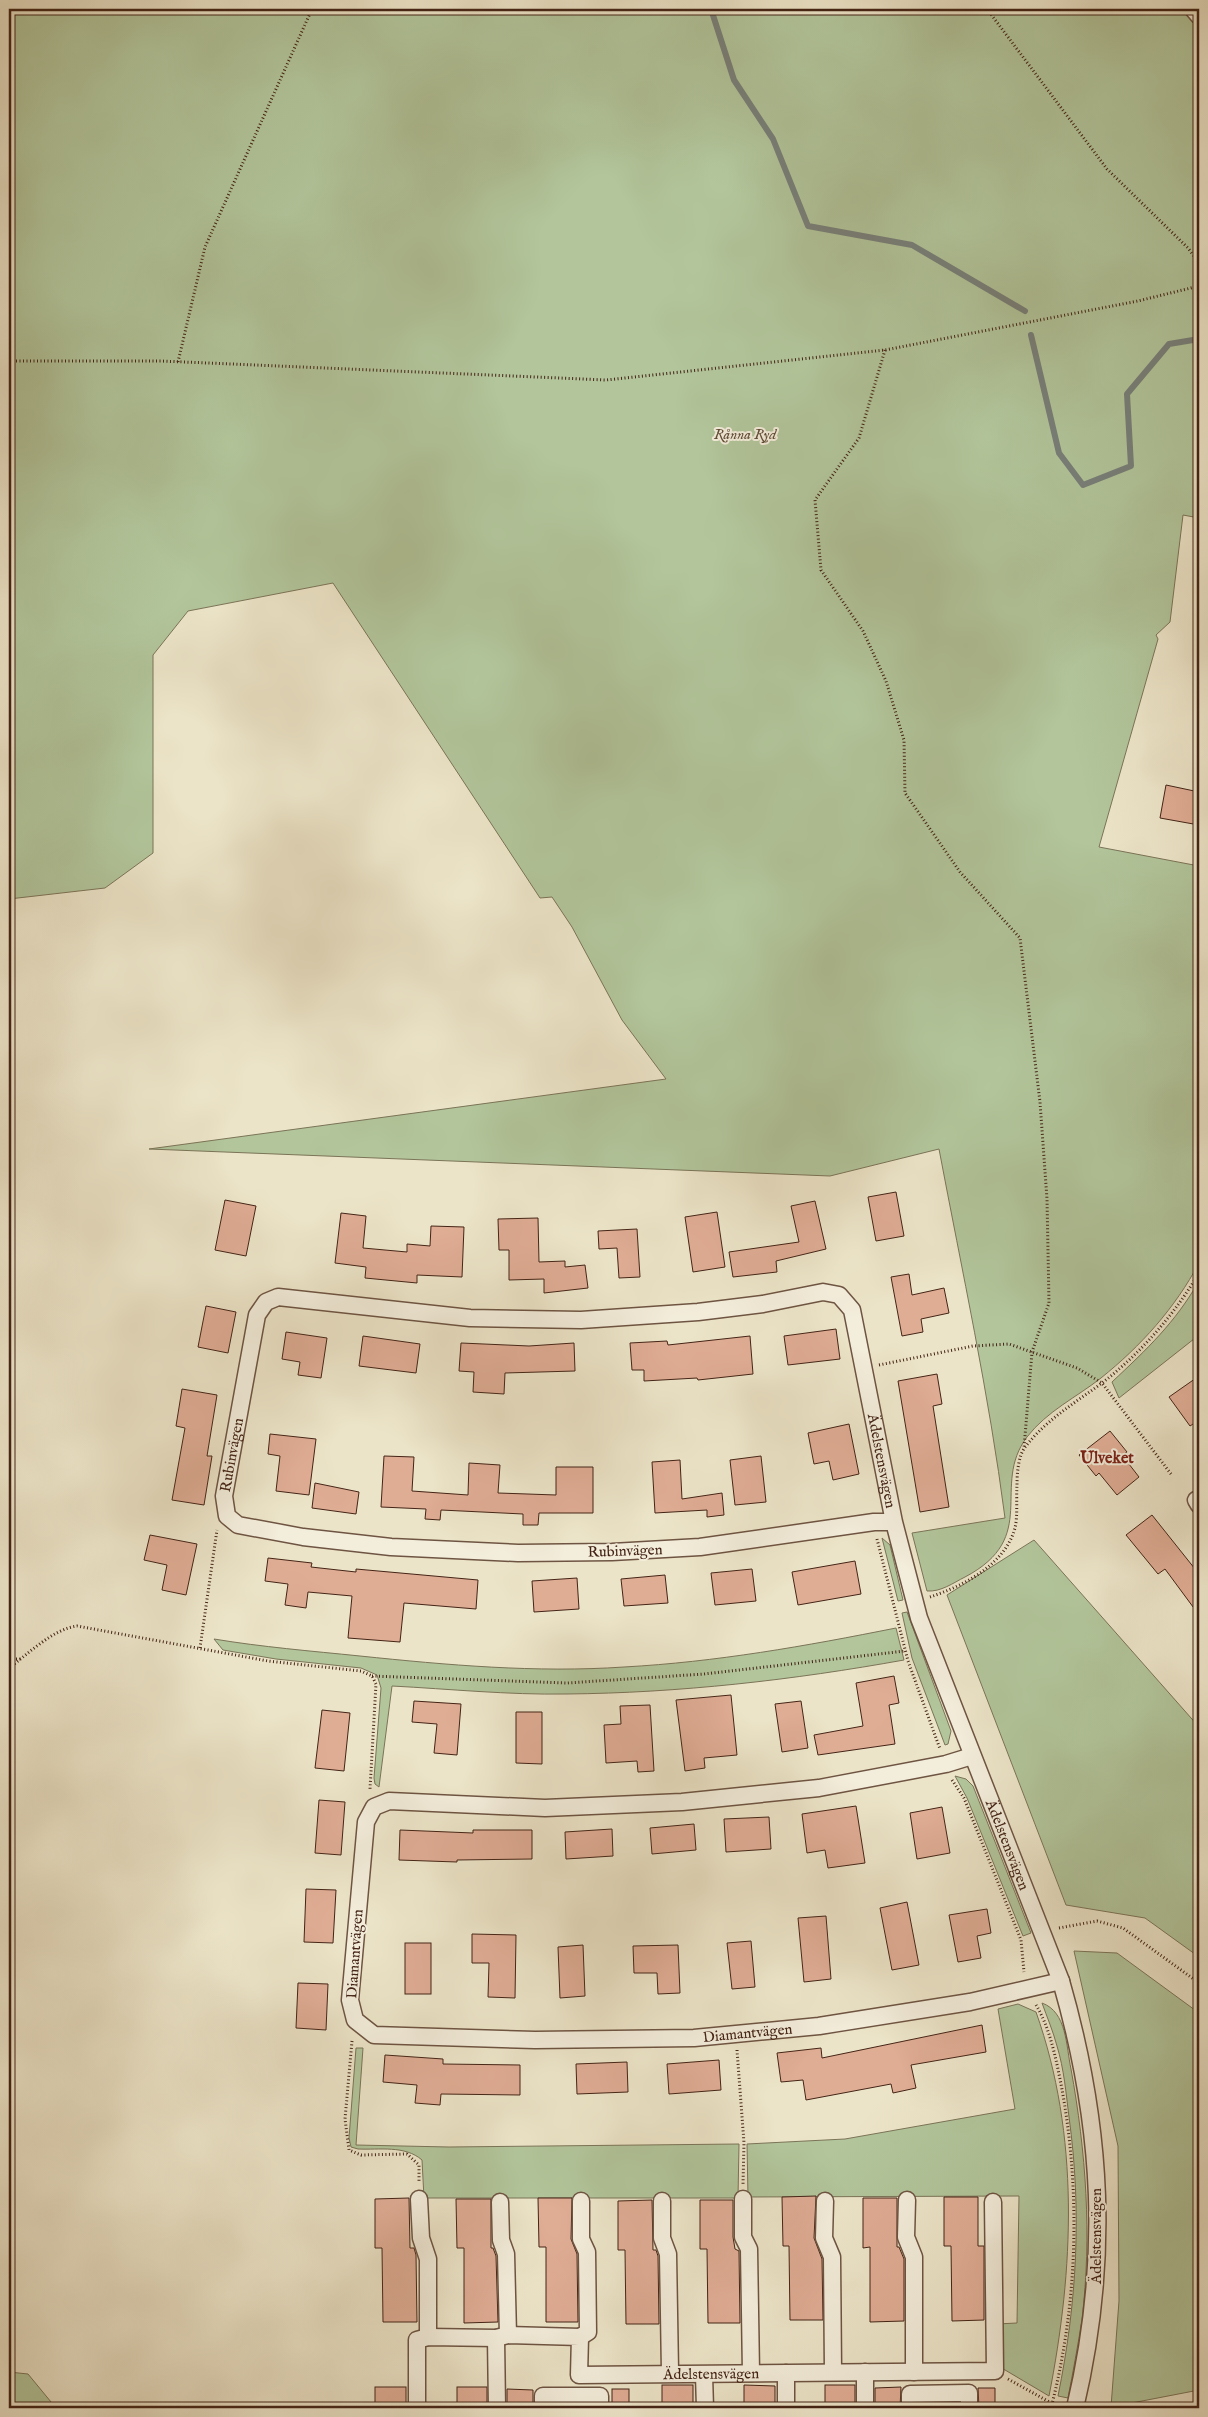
<svg xmlns="http://www.w3.org/2000/svg" width="1208" height="2417" font-family="'IM FELL English',serif">
<style>
.green{fill:#b2c59b;stroke:#7b7458}
.lines{fill:none;stroke-linecap:round;stroke-linejoin:round}
.stream{stroke:#78807a;stroke-width:6}
.building{fill:#dfac94;stroke:#442416}
.minor-casing{stroke:#6e5442;stroke-width:19}
.path{stroke:#442416;stroke-width:3;stroke-dasharray:1 2.5;stroke-linecap:butt}
.minor{stroke:#f3eddb;stroke-width:16}
.labels{text-anchor:middle;dominant-baseline:central;stroke-width:4;stroke-linejoin:round;paint-order:stroke}
.park-label{font-size:15px;font-style:italic;fill:#604c37;stroke:#f3eddb}
.street-label{font-size:15px;fill:#442416;stroke:#f3eddb}
.neighbourhood-label{font-size:16px;font-weight:bold;fill:#7a1f14;stroke:#f3eddb}
</style>
<rect width="100%" height="100%" fill="#ece4c8"/>
<filter id="stains"><feTurbulence type="fractalNoise" baseFrequency=".004" numOctaves="4"/><feColorMatrix values="0 0 0 0 .2 0 0 0 0 .09 0 0 0 0 .02 0 0 0 .5 -.17"/></filter>
<radialGradient id="worn" r=".72"><stop offset=".6" stop-color="#630" stop-opacity="0"/><stop offset="1" stop-color="#630" stop-opacity=".3"/></radialGradient>
<g class="green">
<path d="M9 9H1199V518L1183 515 1170 622 1156 635 1158 639 1099 847 1199 866V1263C1175 1308 1141 1346 1101 1378 1077 1397 1047 1411 1027 1437 990 1486 1041 1537 965 1577 953 1583 941 1592 927 1591L912 1533 1005 1518C989 1394 962 1271 939 1149L830 1176 149 1149 666 1079 622 1020 572 927 552 897 540 898 333 583 188 611 153 655V853L105 888 9 899Z"/>
<path d="M1199 1281V1335L1119 1398 1112 1382C1147 1349 1175 1323 1199 1281Z"/>
<polygon points="882,1538 890,1545 903,1600 898,1601"/>
<polygon points="1034,1540 1199,1727 1199,1957 1145,1918 1066,1905 947,1595"/>
<polygon points="907,1612 951,1731 948,1744 945,1745 912,1658 902,1613"/>
<path d="M896 1628 904 1660C793 1680 679 1693 566 1694 508 1695 450 1689 392 1686L379 1787 375 1784 374 1778 381 1688 377 1675 361 1668 276 1659 223 1650 214 1639C262 1647 311 1651 360 1656 447 1665 536 1673 624 1667 716 1662 806 1646 896 1628Z"/>
<polygon points="955,1776 966,1779 973,1786 1031,1933 1023,1936 967,1798"/>
<polygon points="1074,1951 1117,1953 1199,2013 1199,2390 1111,2407 1119,2301 1118,2146"/>
<path d="M1042 2003C1067 2012 1066 2046 1071 2069 1086 2152 1092 2235 1082 2319 1078 2345 1073 2372 1068 2398L1058 2396C1077 2303 1082 2211 1069 2117 1066 2093 1064 2069 1057 2046 1053 2031 1047 2017 1042 2003Z"/>
<path d="M1018 2004 1036 2012C1080 2136 1074 2269 1049 2396L1000 2367 997 2324 1017 2323 1019 2196 748 2197 747 2144 845 2139 1015 2109 998 2009Z"/>
<path d="M356 2048H363L356 2145 449 2147 739 2144 738 2198H424L422 2160C405 2145 379 2150 358 2149L351 2147 349 2138Z"/>
<polygon points="9,2372 28,2374 56,2408 9,2408"/>
</g>
<g class="lines">
<g class="stream">
<polyline points="711,9 734,80 773,139 808,226 912,245 1025,311"/>
<polyline points="1031,335 1059,453 1083,485 1131,466 1127,394 1169,344 1199,339"/>
</g>
</g>
<g class="building">
<polygon points="1166,785 1199,792 1199,825 1160,818"/>
<polygon points="896,1192 904,1236 876,1241 868,1197"/>
<polygon points="225,1200 256,1206 246,1256 215,1250"/>
<polygon points="815,1201 826,1249 776,1261 777,1272 733,1277 729,1252 799,1242 791,1206"/>
<polygon points="717,1212 725,1267 693,1272 685,1217"/>
<polygon points="341,1213 366,1216 363,1248 407,1252 407,1244 430,1246 431,1226 464,1227 462,1277 417,1275 417,1283 365,1278 366,1267 335,1263"/>
<polygon points="538,1218 539,1262 565,1261 565,1267 585,1265 588,1288 544,1293 544,1279 509,1280 509,1250 499,1250 498,1219"/>
<polygon points="637,1229 640,1277 619,1278 617,1248 599,1249 598,1231"/>
<polygon points="909,1274 912,1295 944,1288 949,1313 921,1319 923,1332 902,1336 891,1277"/>
<polygon points="206,1306 236,1312 228,1353 198,1347"/>
<polygon points="836,1329 840,1359 788,1365 784,1336"/>
<polygon points="286,1332 327,1338 321,1378 298,1375 300,1362 282,1359"/>
<polygon points="363,1336 420,1344 416,1373 359,1366"/>
<polygon points="750,1336 753,1374 698,1380 697,1378 644,1381 644,1370 632,1370 630,1343 667,1341 668,1345"/>
<polygon points="461,1343 529,1346 574,1343 575,1371 505,1373 504,1394 473,1392 474,1372 459,1371"/>
<polygon points="937,1374 942,1404 933,1406 949,1507 920,1512 898,1381"/>
<polygon points="1199,1376 1199,1420 1190,1426 1169,1397"/>
<polygon points="182,1389 217,1395 207,1456 212,1456 204,1505 172,1500 185,1428 176,1426"/>
<polygon points="849,1424 859,1474 833,1480 829,1461 814,1464 808,1433"/>
<polygon points="1110,1431 1127,1452 1122,1455 1139,1477 1117,1495 1099,1473 1096,1476 1079,1455"/>
<polygon points="270,1434 316,1439 309,1495 276,1491 280,1456 268,1454"/>
<polygon points="384,1456 414,1457 412,1491 468,1495 469,1463 500,1465 498,1493 556,1495 556,1467 593,1467 593,1513 539,1513 538,1525 523,1525 523,1514 441,1510 440,1520 425,1519 426,1509 381,1507"/>
<polygon points="761,1456 766,1502 735,1505 730,1460"/>
<polygon points="680,1460 682,1499 722,1493 724,1515 707,1517 707,1510 655,1513 652,1462"/>
<polygon points="315,1483 359,1492 356,1514 312,1508"/>
<polygon points="1152,1515 1199,1574 1199,1615 1165,1569 1158,1574 1126,1535"/>
<polygon points="150,1535 197,1544 186,1595 162,1590 167,1565 144,1560"/>
<polygon points="268,1558 312,1563 311,1567 356,1572 356,1569 478,1580 476,1609 404,1603 400,1642 348,1638 352,1596 308,1592 306,1608 285,1605 288,1584 265,1581"/>
<polygon points="855,1561 861,1594 798,1605 792,1572"/>
<polygon points="752,1569 756,1601 715,1605 711,1573"/>
<polygon points="665,1575 668,1603 624,1606 621,1579"/>
<polygon points="577,1578 579,1609 534,1612 532,1581"/>
<polygon points="894,1676 899,1703 889,1705 895,1744 818,1755 814,1735 863,1726 856,1683"/>
<polygon points="731,1695 737,1755 704,1758 705,1768 685,1771 676,1700"/>
<polygon points="414,1701 461,1704 457,1755 434,1753 437,1724 412,1722"/>
<polygon points="801,1701 808,1748 782,1752 775,1704"/>
<polygon points="650,1705 654,1771 638,1772 637,1761 606,1763 604,1725 621,1724 620,1706"/>
<polygon points="322,1710 350,1713 344,1771 315,1768"/>
<polygon points="516,1712 542,1712 542,1764 516,1763"/>
<polygon points="319,1800 345,1802 341,1855 315,1853"/>
<polygon points="856,1806 865,1863 828,1868 825,1850 807,1853 802,1814"/>
<polygon points="942,1807 950,1853 917,1859 910,1813"/>
<polygon points="769,1817 771,1849 726,1852 724,1819"/>
<polygon points="694,1824 696,1850 652,1854 650,1828"/>
<polygon points="612,1829 613,1856 566,1859 565,1832"/>
<polygon points="400,1830 473,1833 473,1830 532,1830 532,1859 457,1860 457,1862 399,1860"/>
<polygon points="306,1889 336,1890 333,1943 304,1942"/>
<polygon points="907,1902 919,1965 892,1970 880,1908"/>
<polygon points="987,1909 991,1933 977,1936 981,1958 958,1962 949,1915"/>
<polygon points="826,1916 831,1979 804,1982 798,1918"/>
<polygon points="472,1934 516,1935 515,1998 488,1997 489,1963 472,1963"/>
<polygon points="751,1941 755,1987 732,1989 727,1943"/>
<rect x="405" y="1943" width="26" height="51"/>
<polygon points="583,1945 585,1996 560,1998 558,1947"/>
<polygon points="678,1945 680,1993 658,1994 657,1973 634,1973 633,1946"/>
<polygon points="298,1983 328,1984 326,2030 296,2028"/>
<polygon points="982,2025 986,2052 911,2065 916,2088 893,2093 891,2084 806,2100 803,2080 781,2082 777,2053 821,2048 822,2058"/>
<polygon points="385,2055 443,2059 443,2064 520,2065 520,2095 441,2094 440,2105 415,2103 417,2085 383,2082"/>
<polygon points="719,2060 721,2090 669,2094 667,2064"/>
<polygon points="627,2062 628,2092 577,2094 576,2064"/>
<polygon points="816,2196 814,2238 822,2259 823,2320 790,2320 789,2246 783,2246 782,2197"/>
<polygon points="944,2197 978,2197 978,2246 984,2246 984,2320 952,2321 951,2246 944,2246"/>
<polygon points="409,2198 410,2248 414,2248 416,2255 417,2322 383,2322 382,2248 375,2248 375,2199"/>
<polygon points="538,2198 572,2198 571,2239 577,2254 578,2322 546,2322 546,2247 539,2247"/>
<polygon points="863,2198 897,2198 897,2247 899,2247 904,2259 904,2321 870,2322 870,2247 863,2248"/>
<polygon points="456,2199 491,2199 491,2248 493,2248 496,2256 498,2322 464,2323 464,2248 457,2248"/>
<polygon points="652,2200 653,2250 656,2250 658,2256 659,2324 626,2324 625,2250 618,2250 618,2201"/>
<polygon points="700,2200 733,2200 733,2237 735,2249 739,2251 740,2323 708,2323 707,2249 700,2249"/>
<rect x="662" y="2385" width="31" height="23"/>
<polygon points="744,2385 775,2386 775,2408 744,2408"/>
<rect x="825" y="2385" width="30" height="23"/>
<rect x="375" y="2387" width="31" height="21"/>
<rect x="457" y="2387" width="30" height="21"/>
<polygon points="901,2387 900,2408 875,2408 875,2388"/>
<polygon points="978,2388 995,2388 995,2408 979,2408"/>
<polygon points="507,2389 533,2390 533,2408 507,2408"/>
<rect x="612" y="2389" width="17" height="19"/>
</g>
<g class="lines">
<g class="minor-casing">
<g id="minor">
<polyline points="1193,9 1199,16"/>
<polyline points="1196,1500 1199,1505"/>
<path id="s1" d="M894 1522H874L700 1547 612 1552 518 1553 391 1547 303 1537 238 1525 227 1516 224 1496 257 1315 266 1302 278 1297 470 1318 581 1320 698 1312 763 1304 823 1292 839 1295 852 1310 894 1522 919 1618 1061 1981C1103 2127 1110 2260 1075 2408"/>
<path id="s2" d="M972 1756 946 1764 819 1788 682 1802 545 1808 389 1801 374 1807 366 1822 350 2000 355 2020 374 2035 535 2040 694 2038 819 2026 970 2002 1061 1981"/>
<polyline points="419,2199 421,2238 428,2259 428,2337"/>
<polyline points="743,2199 743,2237 749,2249 751,2373"/>
<polyline points="907,2200 906,2237 914,2257 914,2372"/>
<polyline points="662,2201 662,2238 668,2254 670,2372"/>
<polyline points="825,2201 824,2238 832,2257 833,2371"/>
<polyline points="500,2202 501,2240 506,2254 508,2335"/>
<polyline points="580,2337 588,2332 587,2252 581,2239 581,2201"/>
<polyline points="496,2338 497,2408"/>
<polyline points="865,2372 865,2408"/>
<polyline points="786,2373 786,2408"/>
<polyline points="704,2375 705,2408"/>
<path id="s3" d="M417 2408V2340L428 2337 496 2338 508 2335 580 2337 579 2375 995 2371 993 2202"/>
<polyline points="543,2408 543,2396 600,2396 600,2408"/>
<polyline points="910,2408 910,2394 969,2393 969,2408"/>
</g>
</g>
<g class="path">
<polyline points="987,9 1107,169 1188,248 1199,263"/>
<polyline points="885,350 859,438 815,500 821,570 863,631 886,681 904,740 905,793 960,872 1020,938 1040,1102 1047,1199 1049,1303 1032,1352 1024,1448"/>
<polyline points="9,361 161,361 606,380 885,350 1138,301 1199,286"/>
<polyline points="178,362 205,247 312,9"/>
<polyline points="879,1365 973,1346 1009,1344 1077,1368 1102,1383 1171,1474"/>
<polyline points="877,1539 908,1661 940,1749"/>
<path d="M930 1597C963 1586 1005 1565 1015 1528 1018 1515 1016 1499 1017 1486 1017 1474 1018 1455 1026 1446 1047 1419 1075 1403 1102 1383 1141 1353 1174 1315 1199 1273"/>
<polyline points="200,1648 217,1530"/>
<polyline points="9,1659 21,1659"/>
<path d="M9 1668C28 1654 53 1629 77 1626L268 1661 361 1671 372 1676 376 1684 370 1789"/>
<polyline points="372,1676 567,1683 704,1674 905,1651"/>
<polyline points="952,1780 964,1798 1021,1940 1024,1972"/>
<polyline points="1059,1928 1097,1921 1123,1928 1199,1983"/>
<path d="M1036 2005C1050 2028 1056 2059 1061 2084 1081 2190 1078 2304 1051 2408"/>
<polyline points="352,2041 345,2119 349,2150 361,2155 407,2154 419,2165 419,2182"/>
<polyline points="737,2050 744,2143 743,2184"/>
<polyline points="1008,2379 1053,2404"/>
<polyline points="1173,2408 1199,2402"/>
</g>
<use href="#minor" class="minor"/>
</g>
<g class="labels">
<g class="park-label">
<text x="745" y="434">Rånna Ryd</text>
</g>
<g class="street-label">
<text stroke="none"><textPath href="#s1" startOffset="736">Rubinvägen</textPath></text>
<text stroke="none"><textPath href="#s1" startOffset="1645">Ädelstensvägen</textPath></text>
<text transform="translate(625 1551) rotate(-2)">Rubinvägen</text>
<text stroke="none"><textPath href="#s1" startOffset="2050">Ädelstensvägen</textPath></text>
<text transform="translate(355 1954) rotate(-86)">Diamantvägen</text>
<text stroke="none"><textPath href="#s2" startOffset="1218">Diamantvägen</textPath></text>
<text transform="translate(1096 2236) rotate(-90)">Ädelstensvägen</text>
<text stroke="none"><textPath href="#s3" startOffset="402">Ädelstensvägen</textPath></text>
</g>
<g class="neighbourhood-label">
<text x="1107" y="1459">Ulveket</text>
</g>
</g>
<rect width="1208" height="2417" fill="none" stroke="#ece4c8" stroke-width="30"/>
<rect x="10" y="10" width="1188" height="2397" fill="none" stroke="#442416" stroke-width="2.5"/>
<rect x="15" y="15" width="1178" height="2387" fill="none" stroke="#442416"/>
<rect width="100%" height="100%" filter="url(#stains)"/>
<rect width="100%" height="100%" fill="url(#worn)"/>
</svg>
